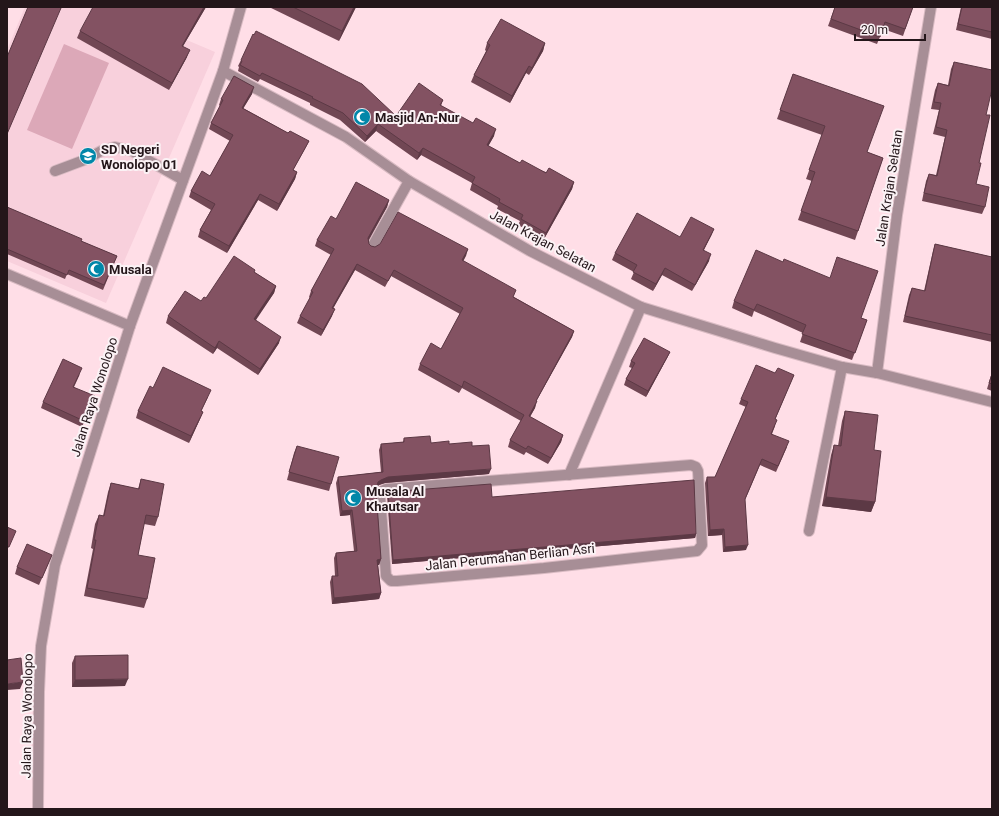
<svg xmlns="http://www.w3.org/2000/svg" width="999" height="816" font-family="Roboto,sans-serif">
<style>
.built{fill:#f8d0dc}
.green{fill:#dca8b8}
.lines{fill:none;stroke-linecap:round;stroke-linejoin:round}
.lane-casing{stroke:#d8bac2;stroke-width:12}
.street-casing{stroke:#d8bac2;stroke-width:12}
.lane{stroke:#a78e96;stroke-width:10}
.street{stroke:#a78e96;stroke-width:10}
.wall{fill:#714754}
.shaded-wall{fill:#5c3945}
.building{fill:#835262;stroke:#5c3945}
.labels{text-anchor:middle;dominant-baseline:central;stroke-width:4;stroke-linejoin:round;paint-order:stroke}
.poi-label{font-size:13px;font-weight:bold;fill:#24161a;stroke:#fbf2f5;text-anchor:start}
.street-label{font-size:13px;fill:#24161a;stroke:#fbf2f5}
</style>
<rect width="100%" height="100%" fill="#ffdee7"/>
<polygon class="built" points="25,7 109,7 215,52 106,303 7,261 7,50"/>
<polygon class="green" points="64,44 109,63 72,149 27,130"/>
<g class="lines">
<g class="lane-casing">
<polyline id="lane" points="55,171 87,159 101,151 115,147 132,151 183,180"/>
</g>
<g class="street-casing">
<g id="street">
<polyline points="223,71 346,137 409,181 530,251 641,307 775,348 842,367 877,373 992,402"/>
<polyline points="372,247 409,181"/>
<polyline points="7,274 130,326"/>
<polyline points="877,373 897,215 931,7"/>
<polygon points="691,465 696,467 698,471 702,545 697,551 544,568 397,581 391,581 386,576 380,495 382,491 386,489"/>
<polyline points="569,475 641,307"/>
<polyline points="809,531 842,367"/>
<polyline points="38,809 39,692 41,646 55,565 130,326 223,71 241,7"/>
</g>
</g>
<use href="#lane" class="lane"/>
<use href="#street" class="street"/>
</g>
<g class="wall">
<polygon points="206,7 183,46 187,57 169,90 77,38 80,31"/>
<polygon points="269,7 356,7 339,41"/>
<polygon points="835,7 913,7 903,36 883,29 877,44 828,26"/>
<polygon points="961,7 992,7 992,39 956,30"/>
<polygon points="487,43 545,43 543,51 529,75 526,73 510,103 471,82 474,75 486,51 485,50"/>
<polygon points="241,60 396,116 443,100 441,106 494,136 488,146 520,163 574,182 572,189 544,239 518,225 520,221 497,209 498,206 470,190 472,183 421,155 417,160 376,131 365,142 340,120 310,105 310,103 260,79 258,82 238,71 239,67 238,66"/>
<polygon points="954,62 986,115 976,184 985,207 982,214 922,201 926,181 929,174 936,175 945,137 933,134 939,110 931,109 935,90 938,83 948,85 951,69"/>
<polygon points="793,74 867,152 883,158 855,240 798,220 812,181 806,179 822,135 777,119"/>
<polygon points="252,94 243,108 288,133 309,141 306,147 293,170 297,172 295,179 277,211 258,200 227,253 198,237 200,230 211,210 189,197 191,191 210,176 230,141 209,129 211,123 220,106 219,105 221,99"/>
<polygon points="389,200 387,207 369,240 369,244 371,246 375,247 468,249 463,261 514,297 574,331 572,337 536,401 535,408 530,417 563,435 561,442 548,464 526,452 524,455 508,447 510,440 521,421 462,388 459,393 418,370 420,364 441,349 460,314 391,276 385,287 355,270 333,308 332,316 321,336 297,323 300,316 310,298 309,297 311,291 331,255 315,246 317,240 336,219"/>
<polygon points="7,207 81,241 117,256 103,290 67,274 65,279 7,254"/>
<polygon points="714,229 711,236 704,250 709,261 692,291 662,275 653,291 631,279 634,272 612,260 615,253"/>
<polygon points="935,244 992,257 992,342 903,322 909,295 912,288 924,291 933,251"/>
<polygon points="255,270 254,272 276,286 274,293 255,320 279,343 258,375 217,348 213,354 166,323 168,316 201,301"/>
<polygon points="734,301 861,318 867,320 852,360 800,342 803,333 754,311 752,317 732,308"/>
<polygon points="670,352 667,358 646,397 624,385 626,379 632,368 629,367 631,361"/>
<polygon points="992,372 992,391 987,389"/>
<polygon points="775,373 794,375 775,420 775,426 772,434 787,447 776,472 760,465 745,500 746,550 723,552 722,535 708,536 705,483 707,477 715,477 746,407 739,404 741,399"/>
<polygon points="80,374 74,387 93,402 82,427 41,408 43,402"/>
<polygon points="153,388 208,397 201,411 203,412 200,419 189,443 136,418 138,411"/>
<polygon points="845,411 874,450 875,502 871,512 822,506 831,455 834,445 838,446 842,421"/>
<polygon points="404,438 431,443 472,446 489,474 385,483 379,485 376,488 376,490 381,559 379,565 378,565 381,593 379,599 332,604 330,582 332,576 335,576 334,558 336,553 354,551 350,515 340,516 336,483 338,477 381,472 379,450 381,444 403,442"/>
<polygon points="297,446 331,484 329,491 287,480 294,453"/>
<polygon points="141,479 158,517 155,526 144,524 138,555 147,599 144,608 84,596 93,549 91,548 95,524 99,515 103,516 108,492 111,483 138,489"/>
<polygon points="388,492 492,497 696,534 695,538 392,564 387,496"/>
<polygon points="52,555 39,585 15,574 17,567"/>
<polygon points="75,656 125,686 72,687 72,663"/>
</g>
<g class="shaded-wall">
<polygon points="204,7 206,7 179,53 182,46"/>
<polygon points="354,7 356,7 339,41 342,31"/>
<polygon points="545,43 543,51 529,75 532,68"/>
<polygon points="190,50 187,57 169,90 172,83"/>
<polygon points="529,66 526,73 510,103 512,96"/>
<polygon points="254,87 252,94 240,114 242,108"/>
<polygon points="378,124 376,131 365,142 367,136"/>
<polygon points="496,129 494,136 485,152 487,145"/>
<polygon points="423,148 421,155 417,160 419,153"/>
<polygon points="297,172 295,179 277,211 279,204"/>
<polygon points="574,182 572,189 544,239 546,233"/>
<polygon points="260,194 258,200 227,253 229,246"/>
<polygon points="389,200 387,207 366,244 368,238"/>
<polygon points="714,229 711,236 700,256 703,250"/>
<polygon points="468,249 466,256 460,267 462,260"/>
<polygon points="711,254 709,261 692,291 695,285"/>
<polygon points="357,264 355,270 330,314 332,308"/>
<polygon points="665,268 662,275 653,291 656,284"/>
<polygon points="276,286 274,293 252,326 254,319"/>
<polygon points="335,309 332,316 321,336 323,330"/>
<polygon points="574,331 572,337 533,407 536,401"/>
<polygon points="281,337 279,343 258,375 260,369"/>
<polygon points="219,341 217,348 213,354 215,348"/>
<polygon points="670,352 667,358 646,397 648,391"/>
<polygon points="537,401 535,408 526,423 529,416"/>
<polygon points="203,412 200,419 189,443 191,436"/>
<polygon points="563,435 561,442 548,464 551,458"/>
<polygon points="491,469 489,474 385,483 379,485 376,488 378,482 381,480 388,477"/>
<polygon points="826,497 875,502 871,512 822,506"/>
<polygon points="352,510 350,515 340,516 342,511"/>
<polygon points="724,529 722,535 708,536 710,530"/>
<polygon points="696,534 695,538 392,564 393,560"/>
<polygon points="748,545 746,550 723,552 725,547"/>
<polygon points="381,559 379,565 375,565 377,560"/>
<polygon points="381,593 379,599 332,604 334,598"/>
<polygon points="128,679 125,686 72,687 75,680"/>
<polygon points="23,682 20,689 7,690 7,684"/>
</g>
<g class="building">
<polygon points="28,7 58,7 61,8 7,134 7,57"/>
<polygon points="93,7 204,7 182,46 190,50 172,83 80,31"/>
<polygon points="293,7 354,7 342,31"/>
<polygon points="835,7 913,7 905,29 885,22 880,37 831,19"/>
<polygon points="962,7 992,7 992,32 958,24"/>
<polygon points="501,19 545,43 532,68 529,66 512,96 474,75 490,45 487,43"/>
<polygon points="256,31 362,84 396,116 419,83 443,100 440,105 473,123 476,118 496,129 487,145 520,163 522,160 546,173 549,168 574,182 546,233 521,219 523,215 499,202 500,199 472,183 475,177 423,148 419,153 378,124 367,136 343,113 312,98 313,97 262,73 260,76 240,65 242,61 241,60 253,34 254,35"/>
<polygon points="954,62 992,70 992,89 986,115 990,115 979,163 981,163 976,184 989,187 985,207 924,193 929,174 937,176 947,130 936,127 941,103 934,102 938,83 949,86"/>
<polygon points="793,74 884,106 867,152 883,158 858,231 801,211 815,172 809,170 825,126 780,110"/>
<polygon points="234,76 254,87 242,108 288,133 290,131 309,141 293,170 297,172 279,204 260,194 229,246 200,230 215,204 191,191 202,171 210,176 233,135 211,123 223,100 221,99"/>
<polygon points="356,182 389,200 368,238 369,244 371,246 375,247 380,244 398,212 468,249 462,260 516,290 513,297 574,331 536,401 537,401 529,416 563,435 551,458 528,446 526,449 510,440 524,415 464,381 462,387 420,364 431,343 441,349 463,308 394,270 388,281 357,264 332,308 335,309 323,330 300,316 313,292 311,291 334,249 317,240 331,216 336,219"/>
<polygon points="7,207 82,239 81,241 117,256 104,285 69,270 67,275 7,249"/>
<polygon points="637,213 680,237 691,217 714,229 703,250 711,254 695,285 665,268 656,284 633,272 637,265 615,253"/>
<polygon points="935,244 992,257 992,335 905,316 912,288 925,291"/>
<polygon points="756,250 783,262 784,259 830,278 837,257 878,271 861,318 867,320 855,353 802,334 806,325 757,304 754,310 734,301"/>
<polygon points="234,256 255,270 254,272 276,286 254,319 281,337 260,369 219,341 215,348 168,316 185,291 201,301 204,297 206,298"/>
<polygon points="644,338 670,352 648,391 626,379 635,363 631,361"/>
<polygon points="63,359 82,368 73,387 95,396 84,421 43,402"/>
<polygon points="756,365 775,373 778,368 794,375 775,419 777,420 771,434 789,441 778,466 762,459 745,499 748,545 725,547 724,529 710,530 707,477 715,477 748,402 741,399"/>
<polygon points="163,367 211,390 201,411 203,412 191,436 138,411 150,386 153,388"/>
<polygon points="992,374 992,384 989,383"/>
<polygon points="845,411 878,415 874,450 881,451 875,502 826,497 834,445 841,446"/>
<polygon points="430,436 431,443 449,441 449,444 472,442 472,446 489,445 491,469 388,477 381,480 378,482 376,490 381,559 377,560 381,593 334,598 332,576 338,576 336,553 357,551 352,510 342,511 338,477 383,472 381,444 404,442 404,438"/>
<polygon points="297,446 339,457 331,484 289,472"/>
<polygon points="141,479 164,484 158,517 146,515 138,555 155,558 147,599 87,588 96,540 94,540 99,515 104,516 111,483 139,489"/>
<polygon points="694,480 696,534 393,560 388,492 491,484 492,497"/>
<polygon points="7,527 16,531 9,547 7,547"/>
<polygon points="27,544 52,555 42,578 17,567"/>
<polygon points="128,655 128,679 75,680 75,656"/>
<polygon points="21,658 23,682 7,684 7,660"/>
</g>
<defs>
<g id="mosque-disc" transform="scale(0.9)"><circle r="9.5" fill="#0187a9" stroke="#fbf2f5"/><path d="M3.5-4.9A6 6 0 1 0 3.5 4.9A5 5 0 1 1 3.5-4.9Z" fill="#fff"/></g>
<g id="school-disc" transform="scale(0.9)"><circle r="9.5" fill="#0187a9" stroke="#fbf2f5"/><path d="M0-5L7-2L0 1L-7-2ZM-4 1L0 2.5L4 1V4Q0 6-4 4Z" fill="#fff"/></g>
</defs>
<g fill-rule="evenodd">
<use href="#mosque-disc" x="362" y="117"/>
<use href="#school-disc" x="88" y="156"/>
<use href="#mosque-disc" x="96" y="269"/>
<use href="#mosque-disc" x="353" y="498"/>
</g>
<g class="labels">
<g class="poi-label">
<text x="375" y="117">Masjid An-Nur</text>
<text x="101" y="149">SD Negeri<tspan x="101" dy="15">Wonolopo 01</tspan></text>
<text x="109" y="269">Musala</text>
<text x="366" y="491">Musala Al<tspan x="366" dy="15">Khautsar</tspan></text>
</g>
<g class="street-label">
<text transform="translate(889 188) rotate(-81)">Jalan Krajan Selatan</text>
<text transform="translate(543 241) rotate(28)">Jalan Krajan Selatan</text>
<text transform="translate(94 397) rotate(-72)">Jalan Raya Wonolopo</text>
<text transform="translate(510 557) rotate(-6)">Jalan Perumahan Berlian Asri</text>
<text transform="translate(27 716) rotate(-89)">Jalan Raya Wonolopo</text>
</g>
</g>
<rect width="999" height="816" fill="none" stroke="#24161a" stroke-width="16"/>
<path d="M855 34v6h70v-6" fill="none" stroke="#24161a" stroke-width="2"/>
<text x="861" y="34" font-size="12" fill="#24161a" stroke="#fbf2f5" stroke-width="3" paint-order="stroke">20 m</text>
</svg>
